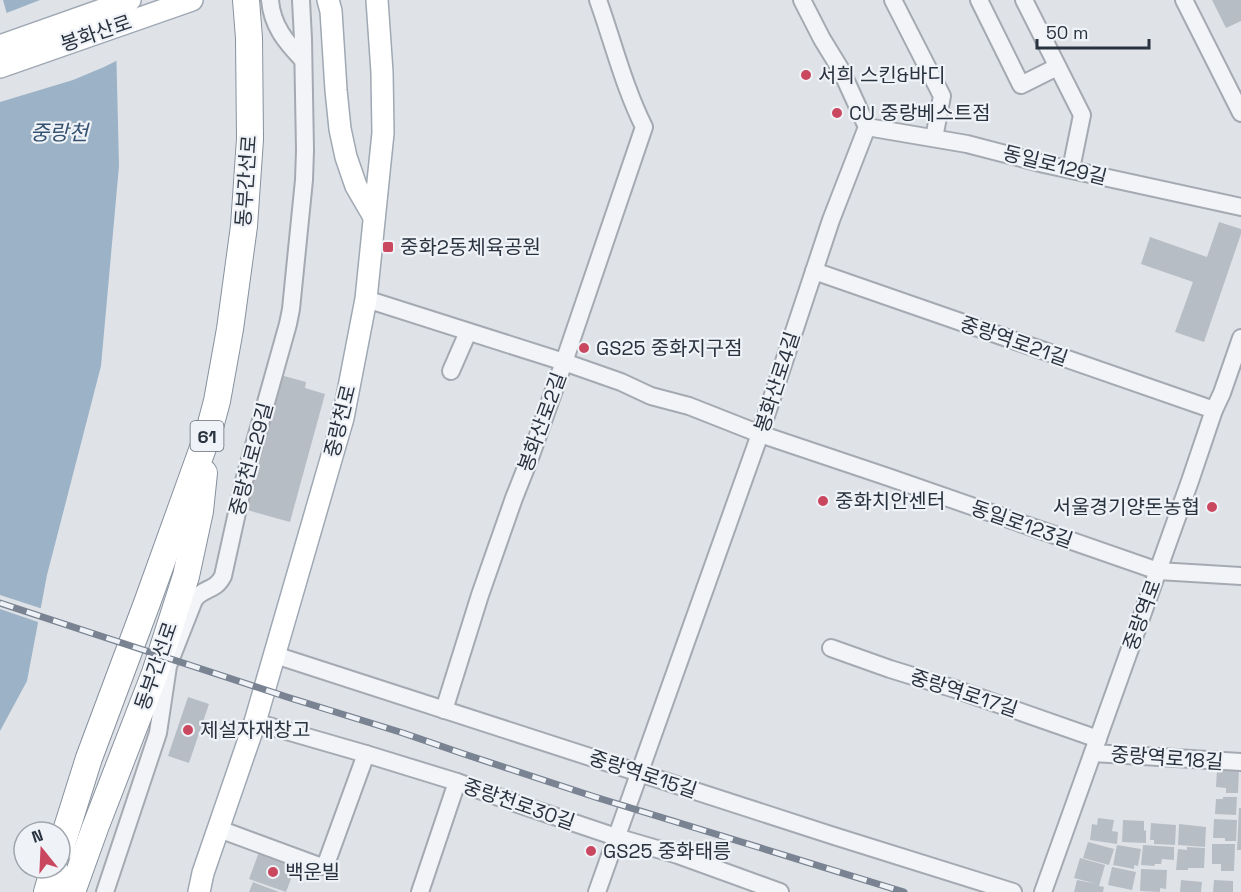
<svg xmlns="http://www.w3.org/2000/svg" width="1241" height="892" font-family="'Space Grotesk','Noto Sans KR',sans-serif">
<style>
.water{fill:#9cb2c7}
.pier{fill:#dfe3e8}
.building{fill:#b7bdc5}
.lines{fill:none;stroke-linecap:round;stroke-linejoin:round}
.minor-casing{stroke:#a5aab2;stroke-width:20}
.major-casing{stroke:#9fa8b3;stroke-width:24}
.highway-casing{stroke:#87919e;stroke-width:28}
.minor{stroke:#f2f4f7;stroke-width:16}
.major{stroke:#fff;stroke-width:21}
.highway{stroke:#fff;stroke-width:26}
.rail-casing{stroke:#798391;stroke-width:7}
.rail{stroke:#eff2f6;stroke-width:4.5;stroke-dasharray:14;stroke-linecap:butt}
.poi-dot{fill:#c94860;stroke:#eff2f6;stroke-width:2}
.labels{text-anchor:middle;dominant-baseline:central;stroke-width:4.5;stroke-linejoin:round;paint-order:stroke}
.shield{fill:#eff2f6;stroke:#646c76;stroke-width:1.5}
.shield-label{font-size:18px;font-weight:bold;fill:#29323f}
.street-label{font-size:20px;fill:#29323f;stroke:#eff2f6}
.poi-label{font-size:20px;fill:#29323f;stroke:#eff2f6;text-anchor:start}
.water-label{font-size:21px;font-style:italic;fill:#345271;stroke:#eff2f6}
</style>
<rect width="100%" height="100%" fill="#dfe3e8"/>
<polygon class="water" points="3,0 115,0 119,166 101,366 47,575 27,681 0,731 0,84 21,64"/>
<g class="pier">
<polygon points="40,0 118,0 120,59 104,67 73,80 0,102 0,80 18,63 4,14"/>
<polygon points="0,595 43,609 41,623 0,609"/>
</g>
<g class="building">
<polygon points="1212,0 1241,0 1241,21 1226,28"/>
<polygon points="1219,222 1241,229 1241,234 1204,342 1175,332 1193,282 1141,264 1150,237 1207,257"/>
<polygon points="277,374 306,382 305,388 325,394 290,522 240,508"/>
<polygon points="188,697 209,704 189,763 168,756"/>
<polygon points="1217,768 1239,769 1238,793 1226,793 1226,788 1216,787"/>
<polygon points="1223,797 1237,797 1236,815 1215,814 1216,799 1223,799"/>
<polygon points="1239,808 1241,808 1241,850 1237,850"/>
<polygon points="1098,818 1114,820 1112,831 1118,832 1117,844 1090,840 1092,824 1097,825"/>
<polygon points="1214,819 1237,820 1236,841 1225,841 1225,838 1213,838"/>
<polygon points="1123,820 1144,821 1144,831 1146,830 1146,843 1122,842"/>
<polygon points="1151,823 1176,825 1175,845 1154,844 1154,840 1150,840"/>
<polygon points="1179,824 1206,827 1205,847 1178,845"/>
<polygon points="1088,842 1114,849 1109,865 1083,858"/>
<polygon points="1212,844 1235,844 1234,871 1221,871 1221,864 1212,864"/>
<polygon points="1117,845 1141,849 1138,866 1134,865 1134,869 1113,865"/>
<polygon points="1143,845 1174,847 1174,860 1162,859 1161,864 1155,864 1154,866 1141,865"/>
<polygon points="1187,847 1205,848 1204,868 1188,868 1188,870 1176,870 1178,849 1187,850"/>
<polygon points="259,852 296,866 286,892 249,879"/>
<polygon points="1080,858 1105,865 1099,886 1104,887 1103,892 1074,892 1077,880 1097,884 1074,878"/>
<polygon points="1112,867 1136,872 1132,890 1108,885"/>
<polygon points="1141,869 1167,870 1166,889 1160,888 1160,892 1140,891"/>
<polygon points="1181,880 1202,882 1201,892 1180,892"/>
<polygon points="1214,880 1233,881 1233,892 1213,892"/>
<polygon points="253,882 279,892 249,892"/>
</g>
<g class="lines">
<g class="minor-casing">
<g id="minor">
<path d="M270 0C272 26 286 42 303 60"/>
<polyline points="893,0 942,96 934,138"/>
<polyline points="979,0 1021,85 1057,67"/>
<polyline points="1024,0 1082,115 1071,169"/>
<polyline points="1184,0 1241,113"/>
<polyline points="867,127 967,144 1044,164 1241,207"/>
<polyline points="814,271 1214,410"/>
<polyline points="366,299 564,362 621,382 651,396 689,406 760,434 888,477 1158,571 1241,576"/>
<polyline points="451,371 468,332"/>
<polyline points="831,648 890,669 955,689 1098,739"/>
<polyline points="275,655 834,836 1013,892"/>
<path d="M444 710 480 595 514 498 531 455 564 362 644 127C624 87 613 42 598 0"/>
<polyline points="255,722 366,754 457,782 515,803 616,837 678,855 780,892"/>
<polyline points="1093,753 1241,762"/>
<polyline points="219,829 319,866 324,866 326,864 366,754"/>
<path d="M105 892 158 733 168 666 194 600C203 587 215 592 223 576L244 481 288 324 291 309 304 180 305 150 303 39 301 0"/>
<polyline points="420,892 457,782"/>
<polyline points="597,892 760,434 831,220 867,127 841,70 822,39 802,0"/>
<polyline points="1043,892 1190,481 1214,410 1222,393 1241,338"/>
</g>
</g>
<g class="major-casing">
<g id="major">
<polyline points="328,0 331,11 336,90 340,129 346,157 356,186 374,217"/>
<polyline points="0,46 130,0"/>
<polyline points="0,67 192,0"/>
<polyline points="199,892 203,873 255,722 343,418 366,299 383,133 382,72 377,0"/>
</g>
</g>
<g class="highway-casing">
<g id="highway">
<polyline points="60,850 89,758 147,603 209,431 217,401 230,329 244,226 250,139 249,38 246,0"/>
<polyline points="47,892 54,868"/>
<polyline points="72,892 95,828 155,673 186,576 200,511 204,473"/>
</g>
</g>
<use href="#minor" class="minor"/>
<use href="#major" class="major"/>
<use href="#highway" class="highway"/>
<g class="rail-casing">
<polyline id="rail" points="0,603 287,697 403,733 461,753 595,797 904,892"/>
</g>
<use href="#rail" class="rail"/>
</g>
<g class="poi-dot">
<circle cx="806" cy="75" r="6"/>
<circle cx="837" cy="113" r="6"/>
<rect x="382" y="241" width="12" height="12" rx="3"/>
<circle cx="584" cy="348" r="6"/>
<circle cx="823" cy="501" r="6"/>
<circle cx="1212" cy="507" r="6"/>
<circle cx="188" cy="730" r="6"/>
<circle cx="591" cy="851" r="6"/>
<circle cx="273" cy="872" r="6"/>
</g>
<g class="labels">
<rect class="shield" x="190.5" y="421" width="33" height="30" rx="4.5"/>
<g class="shield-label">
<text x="207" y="436">61</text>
</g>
<g class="street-label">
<text transform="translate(96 33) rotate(-19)">봉화산로</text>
<text transform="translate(1055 165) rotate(14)">동일로129길</text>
<text transform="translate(246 181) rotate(-86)">동부간선로</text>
<text transform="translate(1014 341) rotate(19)">중랑역로21길</text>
<text transform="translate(777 382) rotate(-72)">봉화산로4길</text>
<text transform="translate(340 421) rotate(-76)">중랑천로</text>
<text transform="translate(542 422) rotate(-70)">봉화산로2길</text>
<text transform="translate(251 459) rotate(-75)">중랑천로29길</text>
<text transform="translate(1022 524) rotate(19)">동일로123길</text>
<text transform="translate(1142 615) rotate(-70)">중랑역로</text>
<text transform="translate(156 666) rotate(-71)">동부간선로</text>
<text transform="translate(964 693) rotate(18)">중랑역로17길</text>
<text transform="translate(1167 758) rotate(4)">중랑역로18길</text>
<text transform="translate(643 774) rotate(18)">중랑역로15길</text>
<text transform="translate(519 804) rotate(19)">중랑천로30길</text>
</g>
<g class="poi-label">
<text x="818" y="75">서희 스킨&amp;바디</text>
<text x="849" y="113">CU 중랑베스트점</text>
<text x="400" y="247">중화2동체육공원</text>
<text x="596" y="348">GS25 중화지구점</text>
<text x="835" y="501">중화치안센터</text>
<text x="1200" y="507" text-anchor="end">서울경기양돈농협</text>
<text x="200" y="730">제설자재창고</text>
<text x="603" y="851">GS25 중화태릉</text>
<text x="285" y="872">백운빌</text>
</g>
<g class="water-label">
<text x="59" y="132">중랑천</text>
</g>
</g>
<g transform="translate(42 850) rotate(342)"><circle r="28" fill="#eff2f6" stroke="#a0a5ad" stroke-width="1.5"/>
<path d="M0-4.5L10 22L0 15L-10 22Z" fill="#c94860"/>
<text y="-9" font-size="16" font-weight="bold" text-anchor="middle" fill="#29323f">N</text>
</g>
<path d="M1037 39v9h112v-9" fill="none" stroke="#29323f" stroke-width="3"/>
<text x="1046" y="39" font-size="18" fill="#29323f" stroke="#eff2f6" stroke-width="4.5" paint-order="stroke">50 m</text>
</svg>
